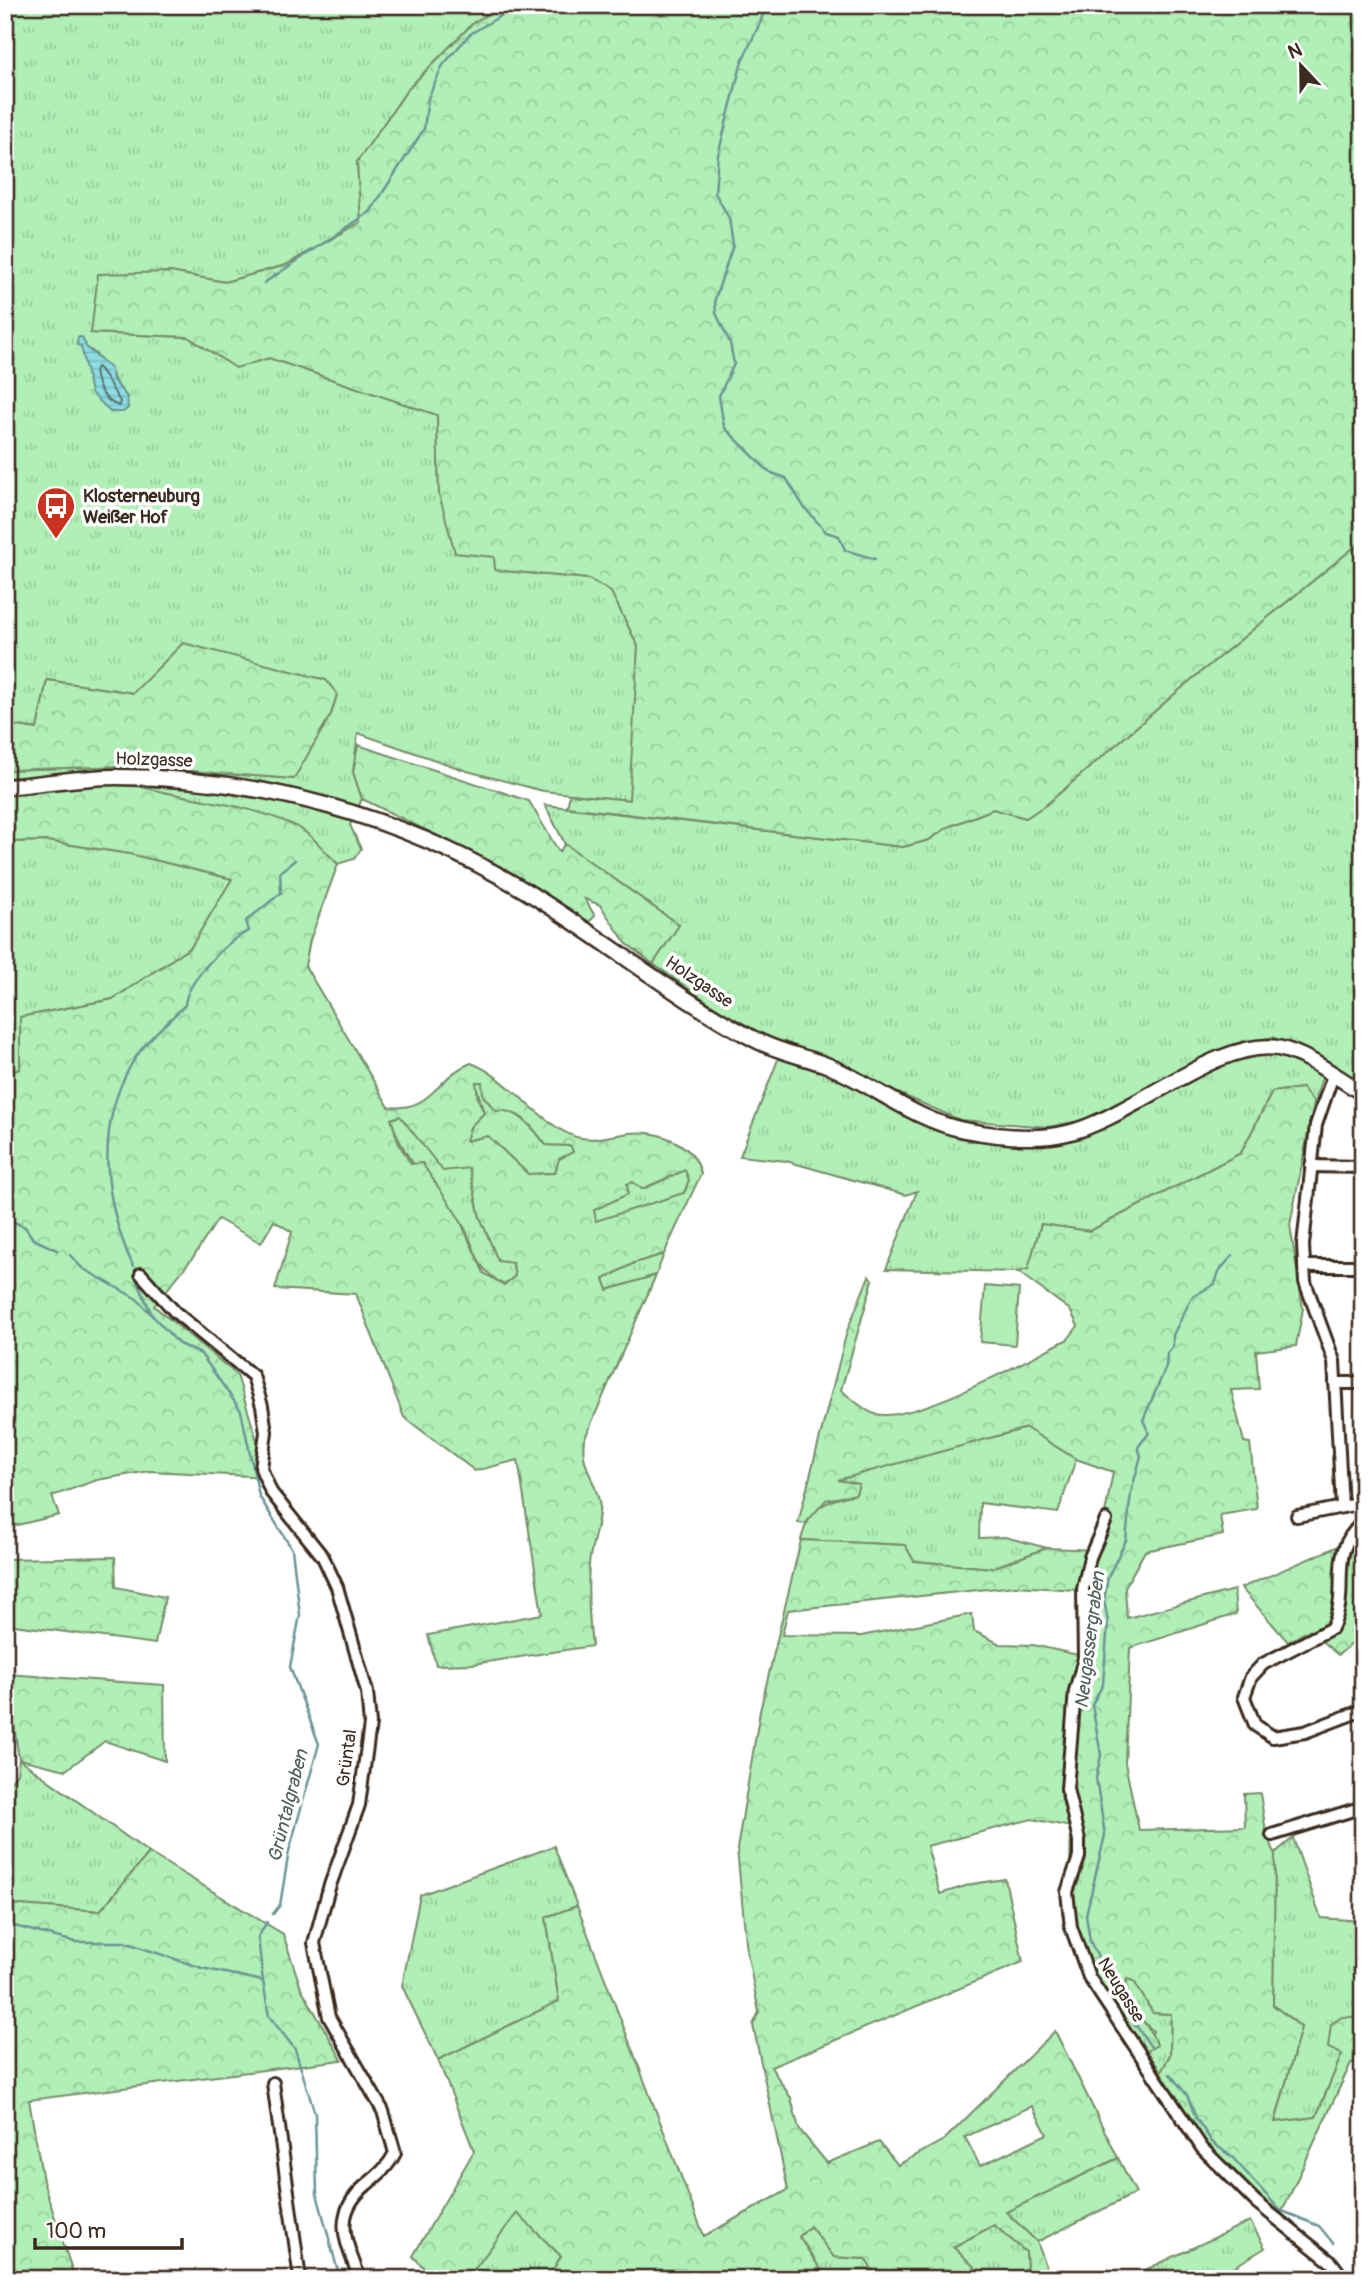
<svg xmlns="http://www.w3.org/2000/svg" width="1368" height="2284" font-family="Pangolin,sans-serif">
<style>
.grass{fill:url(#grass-tufts);stroke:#768c6a;stroke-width:2;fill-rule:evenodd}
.forest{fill:url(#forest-crowns);stroke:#768c6a;stroke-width:2;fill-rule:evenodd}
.pitch{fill:#b0efb6;stroke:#768c6a;stroke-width:2}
.water{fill:url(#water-rules);stroke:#6c9595;stroke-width:2}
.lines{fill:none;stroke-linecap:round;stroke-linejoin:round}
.shore{stroke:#5b726d;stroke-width:2}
.stream{stroke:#6c9595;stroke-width:2.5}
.street-casing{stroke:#3b2a1e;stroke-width:16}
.secondary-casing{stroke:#3b2a1e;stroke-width:19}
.street{stroke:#fff;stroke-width:10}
.secondary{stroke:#fff;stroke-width:14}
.labels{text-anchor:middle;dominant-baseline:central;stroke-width:7;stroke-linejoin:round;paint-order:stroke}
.poi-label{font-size:18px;font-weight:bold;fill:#3b2a1e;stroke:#fff;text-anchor:start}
.street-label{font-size:18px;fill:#3b2a1e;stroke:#fff}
.water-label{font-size:19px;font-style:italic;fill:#536059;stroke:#fff}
</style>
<defs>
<pattern id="grass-tufts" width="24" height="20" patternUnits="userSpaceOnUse" patternTransform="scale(1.75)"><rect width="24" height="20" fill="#b0efb6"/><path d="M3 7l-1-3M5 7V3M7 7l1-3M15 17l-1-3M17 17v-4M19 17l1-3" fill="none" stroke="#98cd9c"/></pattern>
<pattern id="forest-crowns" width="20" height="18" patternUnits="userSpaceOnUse" patternTransform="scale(1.75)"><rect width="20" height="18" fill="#b0efb6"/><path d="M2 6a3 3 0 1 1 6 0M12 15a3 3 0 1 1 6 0" fill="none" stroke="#98cd9c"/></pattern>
<pattern id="water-rules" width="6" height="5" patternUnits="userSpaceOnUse" patternTransform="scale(1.75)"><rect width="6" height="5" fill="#8cdde4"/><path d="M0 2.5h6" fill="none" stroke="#7abec3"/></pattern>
</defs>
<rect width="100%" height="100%" fill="#fff"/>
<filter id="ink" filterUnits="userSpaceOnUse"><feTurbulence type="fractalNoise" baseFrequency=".0143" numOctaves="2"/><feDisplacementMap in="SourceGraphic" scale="14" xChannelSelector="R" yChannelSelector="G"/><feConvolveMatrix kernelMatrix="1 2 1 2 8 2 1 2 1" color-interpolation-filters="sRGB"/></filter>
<g filter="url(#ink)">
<g class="grass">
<path d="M5 5H503L473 23 408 89 357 162 361 222 286 265 225 282 170 272 91 333 188 337 235 367 269 358 437 415 439 494 495 557 496 570 589 579 611 591 638 646 634 766 629 800 543 791 467 771 358 733 353 772 362 799 350 825 361 849 354 859 338 864 296 826 132 787 100 773 5 783V770L126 766 293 779 331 714 337 695 183 643 134 693 47 680 37 729 5 724ZM81 346C107 354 109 379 127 397L111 412 102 402Z"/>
<polygon points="1363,540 1363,1085 1273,1037 1232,1046 1194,1063 1084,1120 1048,1127 960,1120 738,1023 653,964 679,925 565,844 545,805 903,847 929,840 948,827 993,809 1026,818 1047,804 1192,679"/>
<polygon points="47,841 130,854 232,879 191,947 113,999 20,1017 20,1069 5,1074 5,842"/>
<path d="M1253 1053C1281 1053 1299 1061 1323 1075L1314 1103 1302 1088 1272 1092 1241 1153 1090 1231 1041 1224 1028 1270 1018 1272 886 1269 917 1191 906 1195 786 1161 740 1156 779 1057 809 1065 971 1136 968 1141 1080 1139 1124 1119 1219 1066Z"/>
<path d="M482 1081 504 1110C523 1114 534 1130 546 1145L572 1146 573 1152 556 1173 528 1174 488 1136 465 1141 470 1127 484 1113 475 1082Z"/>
<path d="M400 1115 443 1170 469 1167 480 1217 513 1263 515 1276 504 1285C468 1263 479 1245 457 1216 430 1181 405 1164 391 1119Z"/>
<polygon points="685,1170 689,1180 684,1193 596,1222 593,1210 628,1194 627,1184 633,1182 643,1189"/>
<polygon points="664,1254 656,1275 608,1290 604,1279 634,1263"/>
<path d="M1027 1428 1076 1459 1058 1513 980 1503 979 1538 1005 1537 1047 1548 992 1568 914 1561 904 1545 801 1540C809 1507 826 1500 856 1494L859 1484 835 1480Z"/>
<polygon points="19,1759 149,1853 100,1911 5,1904 5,1789 17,1773"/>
<polygon points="1293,1838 1321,1918 1363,1921 1363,2017 1358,2016 1316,2117 1275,2123 1301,2027 1273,2005 1275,1853"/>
<polygon points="554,1846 577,1906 546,1917 559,2001 438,2060 402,1986 420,1895"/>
<path d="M1127 1979 1134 1981 1153 2013 1171 2014 1170 2055 1161 2072 1147 2051 1153 2031C1141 2021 1123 1995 1127 1979Z"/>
<polygon points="1118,2158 1136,2193 1037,2242 1006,2212"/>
<polygon points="517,2212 561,2256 548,2279 467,2279"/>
<polygon points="1250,2221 1265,2248 1214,2279 1126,2279"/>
<polygon points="994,2225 1026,2252 1027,2267 1016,2279 987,2279 953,2247"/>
<polygon points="810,2226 834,2257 865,2259 879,2279 827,2279 799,2236"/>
</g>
<g class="forest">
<polygon points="503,5 1363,5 1363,540 1192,679 1047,804 1026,818 993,809 948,827 929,840 903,847 567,807 570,794 629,800 638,646 611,592 589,579 495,570 494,557 455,553 439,494 437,415 269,358 236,368 188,337 91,333 98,274 170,272 225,282 286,265 361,222 357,162 408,89 473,23"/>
<polygon points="183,643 326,680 337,694 331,714 294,779 126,766 5,770 5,724 37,729 47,680 133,693"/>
<polygon points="358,745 529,801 559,852 565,844 679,925 653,964 626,943 600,905 585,899 595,916 589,922 506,869 362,799 353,772"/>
<path d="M100 773C162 800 233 797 293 825 310 832 325 852 338 864L310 940 305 966 389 1107C433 1112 436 1076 471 1063 507 1075 549 1134 581 1138 597 1141 613 1135 629 1133 659 1130 694 1143 701 1174L664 1254 634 1263 604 1279 608 1290 656 1275 584 1440C580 1464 595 1479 599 1501 602 1517 590 1547 589 1565 587 1592 589 1619 592 1646L473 1664 436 1665 428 1635 542 1614 518 1460 475 1471 404 1417 356 1294 275 1289 292 1232 274 1221 261 1243 218 1219 194 1256 154 1306 237 1375 268 1477 149 1471 97 1480 52 1496 59 1515 5 1528V1074L20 1069V1017L113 999 191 947 232 879 130 854 47 841 5 842V783ZM476 1082H482L483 1096 496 1111C520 1108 533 1128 546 1145L571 1146 573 1152 559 1159 555 1173 528 1174 488 1136 466 1141 470 1127 484 1113 478 1099ZM400 1116 443 1171 469 1168 480 1217 498 1261 513 1263 515 1276 504 1285 484 1273 459 1218 422 1163 411 1164 399 1144 391 1119ZM685 1170 689 1180 684 1193 596 1221 594 1210 628 1194 627 1184 633 1182 642 1189Z"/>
<path d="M1302 1088 1314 1103 1290 1225 1303 1309 1296 1346 1256 1351 1259 1389 1231 1390 1244 1442 1250 1443 1257 1509 1220 1515 1223 1535 1145 1551 1125 1587 1127 1618 1234 1590 1236 1614 1130 1648 1125 1763 1139 1830 1245 1827 1244 1794 1260 1793 1266 1832 1275 1853 1273 2005 1301 2027 1275 2122 1316 2117 1342 2054 1328 2048 1331 2024 1342 2017H1363V2061L1351 2063 1277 2223 1251 2204 1200 2154 1087 1977 1063 1893 1070 1867 1071 1827 1032 1819 927 1846 940 1894 972 1884 1005 1879 1023 1962 771 2067 791 2098 799 2129 827 2163 879 2142 898 2165 944 2140 1055 2031 1118 2158 1006 2212 1037 2242 1051 2279H1016L1027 2267 1026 2252 994 2225 953 2247 987 2279H879L865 2259 834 2257 810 2226 799 2237 827 2279H548L561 2256 517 2213 467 2279H434L413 2256 474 2151 438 2060 559 2001 546 1917 577 1906 704 2236 788 2190 753 2025 759 2012 747 1952 737 1849 760 1711 801 1540 905 1545 914 1561 992 1568 1047 1548 1098 1550 1113 1472 1076 1459 1026 1428 838 1480 859 1484 856 1494 826 1500 805 1524 798 1523 847 1331 869 1276 873 1280 841 1390C850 1397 861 1408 872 1413 908 1428 1032 1357 1068 1339L1078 1326 1070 1310 1018 1272 1028 1269 1041 1224 1090 1231 1241 1153 1272 1092ZM1016 1586 1076 1590 1081 1620 1078 1655 1033 1645 1000 1644 974 1631 972 1614 861 1636 782 1635 788 1610ZM1127 1979 1134 1981 1153 2013 1171 2014 1170 2055 1161 2072 1147 2051 1157 2045C1151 2026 1122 2000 1127 1979ZM1032 2106 1047 2134 980 2166 965 2137Z"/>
<polygon points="1363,1531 1363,1635 1338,1655 1309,1630 1288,1642 1241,1588 1334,1548"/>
<polygon points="115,1557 116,1587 165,1597 155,1644 7,1624 5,1559"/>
<polygon points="6,1674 164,1685 165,1761 105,1741 66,1770 19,1759"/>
<polygon points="149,1853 283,1934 301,1988 342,2060 29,2100 43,2181 75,2279 5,2279 5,1904 100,1911"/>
</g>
<polygon class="pitch" points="985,1286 1019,1289 1015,1345 980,1342"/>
<polygon class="water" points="78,337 82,337 87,348 111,369 113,380 127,397 128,408 123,412 111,412 91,393 81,346 77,345"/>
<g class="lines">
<path class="shore" d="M97 367C104 370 112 391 120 401L119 406C103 401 97 386 95 371Z"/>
<g class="stream">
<polyline points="765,5 761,21 742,61 718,155 715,193 729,218 733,245 715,299 716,313 730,343 734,364 719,396 724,427 769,472 786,478 804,507 826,532 839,536 845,550 875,559"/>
<polyline points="264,283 370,212 424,129 428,98 443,65 470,34 519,5"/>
<polyline points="5,1218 25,1227 33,1239 57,1250"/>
<polyline points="70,1255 82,1268 137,1299 179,1344 201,1354 241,1411 259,1496 292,1549 300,1615 290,1667 319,1744 289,1851 280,1905 273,1914"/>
<path d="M133 1266C104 1202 95 1128 131 1065 144 1041 166 1024 185 1005 186 983 227 939 249 931L246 921 281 893 280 872 295 860"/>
<polyline points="136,1278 153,1317"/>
<polyline points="7,1924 75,1942 124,1942 202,1968 263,1981 269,2016 295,2049 315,2114 317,2194 340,2279"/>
<polyline points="263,1981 258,1937 267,1922"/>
<polyline points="1151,2047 1118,1999 1090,1941 1086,1915 1105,1835 1096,1778 1101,1755 1092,1705 1103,1684 1108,1622 1104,1600 1108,1577 1126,1540 1131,1492 1141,1456 1138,1447 1149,1433 1143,1420 1166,1367 1167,1353 1173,1346 1173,1335 1192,1297 1215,1284 1219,1271 1233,1255"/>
<polyline points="1170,2074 1187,2095 1196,2118 1212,2142 1233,2158 1280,2210 1319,2226 1333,2243"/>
<polyline points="1359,2267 1363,2273"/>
</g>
<g class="street-casing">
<g id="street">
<polyline points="1333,1075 1316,1125 1303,1245 1305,1282 1334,1361 1342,1507"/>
<polyline points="1311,1166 1363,1167"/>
<polyline points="1304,1266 1363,1266"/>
<path d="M141 1274 175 1312 253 1376 262 1406 266 1432 261 1468 271 1492 323 1557 337 1587 367 1692 370 1724 359 1805 329 1888 314 1943 329 2017 383 2111 395 2153C388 2167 378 2175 366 2185 331 2215 346 2242 360 2279"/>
<polyline points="1335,1383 1363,1383"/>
<polyline points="1297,1516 1363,1503"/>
<polyline points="1106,1520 1090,1557 1083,1589 1084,1659 1075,1691 1067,1789 1079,1840 1079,1857 1067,1892 1071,1927 1089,1977 1202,2148 1256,2202 1332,2263 1344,2279"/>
<path d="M1363 1522C1325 1555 1352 1588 1332 1628L1263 1664 1251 1677 1244 1697 1255 1725 1273 1737 1305 1732 1363 1710"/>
<polyline points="1272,1835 1363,1807"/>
<polyline points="273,2083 300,2279"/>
</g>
</g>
<g class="secondary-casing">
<path id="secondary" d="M5 787C42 784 79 777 116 777 260 777 401 816 524 890 602 937 675 998 754 1039 776 1051 801 1056 824 1064 872 1083 913 1120 964 1130 996 1136 1036 1141 1067 1133 1130 1119 1217 1038 1278 1048 1308 1054 1337 1078 1363 1093"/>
</g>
<use href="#street" class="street"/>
<use href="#secondary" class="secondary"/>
</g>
</g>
<defs>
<g id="bus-pin" transform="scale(2.0125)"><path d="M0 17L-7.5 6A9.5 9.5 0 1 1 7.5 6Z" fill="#c8321e" stroke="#fff"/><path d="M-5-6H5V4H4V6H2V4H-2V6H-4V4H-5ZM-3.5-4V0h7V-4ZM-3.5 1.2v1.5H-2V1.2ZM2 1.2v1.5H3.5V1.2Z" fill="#fff"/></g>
</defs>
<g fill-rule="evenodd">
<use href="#bus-pin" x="56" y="506"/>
</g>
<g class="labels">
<g class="poi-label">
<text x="83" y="496">Klosterneuburg<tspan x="83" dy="21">Weißer Hof</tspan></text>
</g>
<g class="street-label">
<text transform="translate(154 760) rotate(2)">Holzgasse</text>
<text transform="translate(699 982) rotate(34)">Holzgasse</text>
<text transform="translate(347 1758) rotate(-82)">Grüntal</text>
<text transform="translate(1121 1990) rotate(58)">Neugasse</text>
</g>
<g class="water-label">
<text transform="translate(1090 1640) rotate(-83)">Neugassergraben</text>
<text transform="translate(288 1806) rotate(-76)">Grüntalgraben</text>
</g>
</g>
<rect width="1368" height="2284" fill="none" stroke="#fff" stroke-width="28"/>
<rect x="14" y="14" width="1340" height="2256" fill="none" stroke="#3b2a1e" stroke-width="2.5" filter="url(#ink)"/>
<g transform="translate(1301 66) rotate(338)" stroke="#ffffff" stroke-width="5" paint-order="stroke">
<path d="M0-5L12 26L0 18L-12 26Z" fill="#3b2a1e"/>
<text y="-10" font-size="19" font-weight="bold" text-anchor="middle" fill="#3b2a1e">N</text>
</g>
<path d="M35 2238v10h147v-10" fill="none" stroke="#3b2a1e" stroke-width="3.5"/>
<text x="46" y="2238" font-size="21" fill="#3b2a1e" stroke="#ffffff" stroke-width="5" paint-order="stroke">100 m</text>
</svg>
